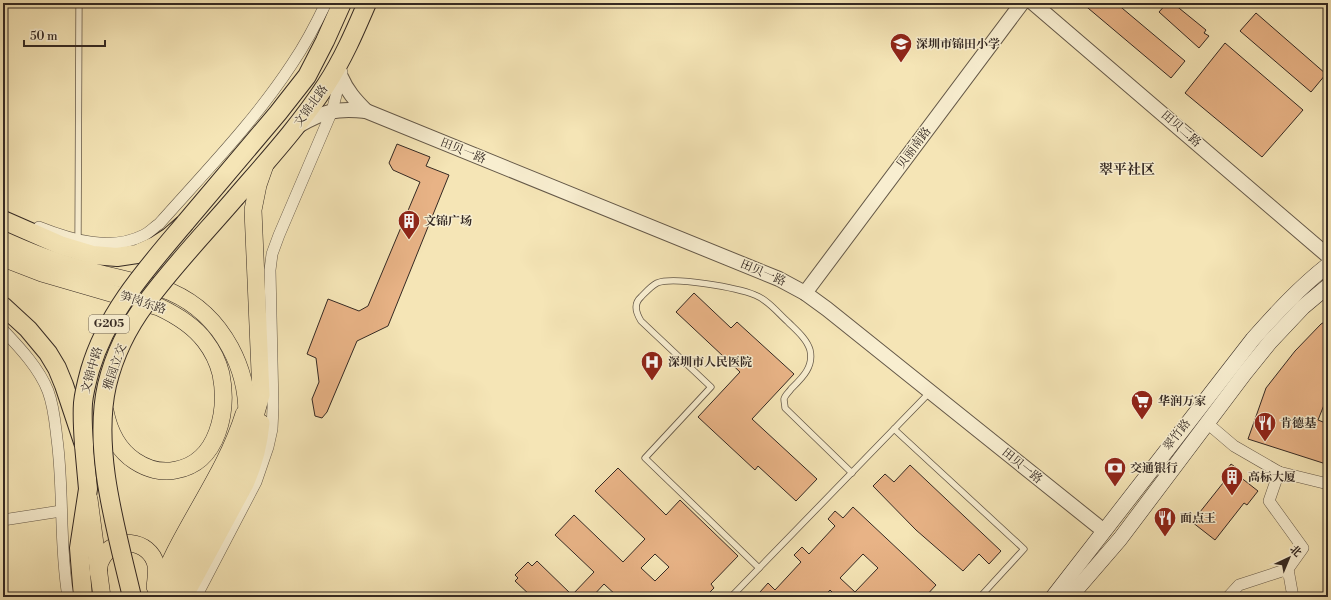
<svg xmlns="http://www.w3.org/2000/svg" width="1331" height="600" font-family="'Libre Bodoni','Noto Serif SC',serif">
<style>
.building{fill:#e8b386;stroke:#342923;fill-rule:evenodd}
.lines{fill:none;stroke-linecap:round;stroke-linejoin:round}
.service-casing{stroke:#645848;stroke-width:7}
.minor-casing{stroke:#645848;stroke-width:12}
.tertiary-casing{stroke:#645848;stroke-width:16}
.secondary-casing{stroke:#342923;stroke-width:16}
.primary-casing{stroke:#342923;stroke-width:18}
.trunk-casing{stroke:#342923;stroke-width:20}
.service{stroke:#f8eed0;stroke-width:5.5}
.minor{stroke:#f8eed0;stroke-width:11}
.tertiary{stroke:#f8eed0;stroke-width:14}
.secondary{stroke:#f8eed0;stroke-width:15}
.primary{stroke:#f5e5b6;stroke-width:17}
.trunk{stroke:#f5e5b6;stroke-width:18}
.trunk-bridge-casing{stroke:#342923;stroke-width:20;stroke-linecap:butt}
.trunk-bridge{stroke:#f5e5b6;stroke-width:18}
.labels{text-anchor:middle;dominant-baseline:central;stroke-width:3;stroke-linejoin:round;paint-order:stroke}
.shield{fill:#f8eed0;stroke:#6f6457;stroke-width:1}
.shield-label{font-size:11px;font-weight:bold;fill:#342923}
.poi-label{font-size:12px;font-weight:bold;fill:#342923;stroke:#f8eed0;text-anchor:start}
.street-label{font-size:12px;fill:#342923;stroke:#f8eed0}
.quarter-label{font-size:14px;font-weight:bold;fill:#342923;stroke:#f8eed0}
</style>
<rect width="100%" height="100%" fill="#f5e5b6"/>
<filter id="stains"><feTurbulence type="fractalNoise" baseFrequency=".005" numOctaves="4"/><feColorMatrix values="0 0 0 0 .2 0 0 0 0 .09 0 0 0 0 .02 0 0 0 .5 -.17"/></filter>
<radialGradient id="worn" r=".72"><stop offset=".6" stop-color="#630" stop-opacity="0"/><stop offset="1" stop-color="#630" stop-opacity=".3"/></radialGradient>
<g class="building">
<polygon points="1082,3 1116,3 1185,61 1171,78"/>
<polygon points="1167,3 1174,4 1206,30 1204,33 1209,36 1199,48 1159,12"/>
<polygon points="1256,13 1326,74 1311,92 1240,31"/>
<polygon points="1225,43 1303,110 1262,157 1185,93"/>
<polygon points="397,144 430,157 426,166 449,175 388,326 357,341 327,412 322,418 315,416 312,399 319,382 316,358 307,354 328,299 359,311 368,306 420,182 393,170 389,163"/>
<polygon points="694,293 731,328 737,322 794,374 752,419 817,479 796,501 758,466 755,470 698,417 740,372 676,312"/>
<polygon points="1328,320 1328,395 1318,420 1328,424 1328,450 1326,464 1248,439 1266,388 1295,351 1321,324"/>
<polygon points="1231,464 1238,469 1235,473 1258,491 1247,505 1244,503 1215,540 1192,522 1227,478 1223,475"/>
<polygon points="910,465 1001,551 989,564 979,554 963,571 916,530 873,486 885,474 894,482"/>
<path d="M618 468 666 515 680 500 738 556 711 584 714 588 705 597H618L604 584 592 597H532L515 581 518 578 515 575 528 562 532 566 537 561 572 595 594 572 555 535 574 515 623 562 645 539 595 491ZM655 554 669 567 655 581 641 568Z"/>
<path d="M853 507 936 585 925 597H837L830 590 824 597H765L760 592 768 583 775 590 801 562 794 555 802 547 809 554 835 526 828 519 835 511 843 518ZM863 554 878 568 855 592 840 578Z"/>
</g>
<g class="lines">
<g class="service-casing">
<g id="service">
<polyline points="78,240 79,3"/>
<polyline points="894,429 1024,549 980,597"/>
<path d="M759 568 645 458 711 387 641 321C636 313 633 304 641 297 646 292 651 286 657 283 674 276 738 288 755 295 768 300 778 313 788 322 796 330 807 339 810 350 814 367 802 378 791 389 789 392 785 395 784 399 784 402 785 405 785 408L852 473"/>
<polyline points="731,597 930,392"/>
</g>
</g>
<g class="minor-casing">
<g id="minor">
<path d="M39 227C72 240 111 252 144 235 150 232 154 227 159 224 205 172 254 122 292 64 305 45 316 24 326 3"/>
<path d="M3 330C20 348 39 368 48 391 54 407 55 422 57 439 64 491 59 545 68 597"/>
<polyline points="1207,423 1234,446 1279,472 1328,484"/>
<polyline points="3,520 61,511"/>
<polyline points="1288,569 1293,597"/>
<polyline points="196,597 256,482 268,447 272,429 273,407 270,270 272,254 279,235 332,111 342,72"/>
<polyline points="1228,597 1239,585 1288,569 1303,548 1269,501 1279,472"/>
</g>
</g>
<g class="tertiary-casing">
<g id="tertiary">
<polyline points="1033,3 1328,256"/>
<path d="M341 77C347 91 355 100 366 111"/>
<path d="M298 126C324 111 336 108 366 111L779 279 805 293 827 309 1104 531"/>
<polyline points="805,293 1022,3"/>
</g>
</g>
<g class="secondary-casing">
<g id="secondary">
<path d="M1053 597 1253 339C1277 312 1300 287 1328 265"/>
<polyline points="1070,597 1120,539 1245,373 1270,342 1303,307 1328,286"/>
</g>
</g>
<g class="primary-casing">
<g id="primary">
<path d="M3 240C23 249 44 258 65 264 90 272 116 277 142 284 151 286 162 288 171 292 223 315 252 372 246 428"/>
<path d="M3 258 42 273 159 307C176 315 193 325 205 341 212 350 218 362 221 374 228 410 219 462 176 470 162 473 147 469 135 461 118 450 109 431 105 411"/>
<polyline points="89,499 102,597"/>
<path d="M98 572C99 568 99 563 101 560 113 535 150 539 156 565 157 572 156 580 155 587"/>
<path d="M156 597C177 533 224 479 244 414"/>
<polyline points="173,597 183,572 240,458 252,427 261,395 253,210 258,185 265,165"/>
<path d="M184 597 245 484C254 464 259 445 261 423"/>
</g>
</g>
<g class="trunk-casing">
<g id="trunk">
<path d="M236 197C267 161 300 125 326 85 343 59 355 31 367 3"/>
<polyline points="3,220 60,245 93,255 117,257 137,254 155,246 169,237 185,223 278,113 307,76 325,41 342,3"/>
<polyline points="3,306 28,329 48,353 57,368 64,385 84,445 88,489 79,548 83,597"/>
</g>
</g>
<use href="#service" class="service"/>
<use href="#minor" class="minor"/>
<use href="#tertiary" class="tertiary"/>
<use href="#secondary" class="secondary"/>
<use href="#primary" class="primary"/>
<use href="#trunk" class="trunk"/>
<g class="trunk-bridge-casing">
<g id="trunk-bridge">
<path d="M84 445C83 431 82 417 83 403 84 392 87 381 90 370 107 312 147 268 185 223"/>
<path d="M132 597C117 532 92 451 107 385 114 356 128 327 146 303 173 266 206 232 236 197"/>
</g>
</g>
<use href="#trunk-bridge" class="trunk-bridge"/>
</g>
<defs>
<g id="school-pin" transform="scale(1.15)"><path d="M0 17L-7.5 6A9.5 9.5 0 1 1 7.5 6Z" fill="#8f2418" stroke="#f8eed0"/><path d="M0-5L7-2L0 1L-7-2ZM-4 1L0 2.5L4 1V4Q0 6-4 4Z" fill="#fff"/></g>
<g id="building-pin" transform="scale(1.15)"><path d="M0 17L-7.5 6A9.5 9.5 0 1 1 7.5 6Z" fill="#8f2418" stroke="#f8eed0"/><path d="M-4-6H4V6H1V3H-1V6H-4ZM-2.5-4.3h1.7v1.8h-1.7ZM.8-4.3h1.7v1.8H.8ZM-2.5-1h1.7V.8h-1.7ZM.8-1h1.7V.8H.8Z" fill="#fff"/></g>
<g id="hospital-pin" transform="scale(1.15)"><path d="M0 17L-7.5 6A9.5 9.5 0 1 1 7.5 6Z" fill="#8f2418" stroke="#f8eed0"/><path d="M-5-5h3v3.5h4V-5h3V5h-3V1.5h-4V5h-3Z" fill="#fff"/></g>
<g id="supermarket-pin" transform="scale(1.15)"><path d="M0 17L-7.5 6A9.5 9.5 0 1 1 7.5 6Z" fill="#8f2418" stroke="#f8eed0"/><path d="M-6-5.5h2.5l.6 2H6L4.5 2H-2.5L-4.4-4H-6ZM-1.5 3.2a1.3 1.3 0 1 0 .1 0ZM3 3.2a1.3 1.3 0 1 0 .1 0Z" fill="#fff"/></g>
<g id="restaurant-pin" transform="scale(1.15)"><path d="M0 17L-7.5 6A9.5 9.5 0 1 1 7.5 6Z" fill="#8f2418" stroke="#f8eed0"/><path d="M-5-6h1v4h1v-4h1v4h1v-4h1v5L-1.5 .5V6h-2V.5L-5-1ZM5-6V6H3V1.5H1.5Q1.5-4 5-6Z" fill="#fff"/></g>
<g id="bank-pin" transform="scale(1.15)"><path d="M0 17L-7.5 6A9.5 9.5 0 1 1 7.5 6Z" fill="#8f2418" stroke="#f8eed0"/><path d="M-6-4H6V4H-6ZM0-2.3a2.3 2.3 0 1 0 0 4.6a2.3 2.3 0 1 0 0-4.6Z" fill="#fff"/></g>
</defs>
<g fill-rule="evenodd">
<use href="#school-pin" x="901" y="44"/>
<use href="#building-pin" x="409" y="221"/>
<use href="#hospital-pin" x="652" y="362"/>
<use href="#supermarket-pin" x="1142" y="401"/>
<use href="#restaurant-pin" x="1265" y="423"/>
<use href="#bank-pin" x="1115" y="468"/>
<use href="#building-pin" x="1232" y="477"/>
<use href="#restaurant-pin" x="1165" y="518"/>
</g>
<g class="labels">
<rect class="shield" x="89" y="315" width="40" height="18" rx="3"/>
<g class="shield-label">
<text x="109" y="324">G205</text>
</g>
<g class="poi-label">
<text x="916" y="44">深圳市锦田小学</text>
<text x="424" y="221">文锦广场</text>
<text x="668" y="362">深圳市人民医院</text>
<text x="1158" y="401">华润万家</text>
<text x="1280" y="423">肯德基</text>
<text x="1130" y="468">交通银行</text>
<text x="1248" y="477">高标大厦</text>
<text x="1180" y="518">面点王</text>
</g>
<g class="street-label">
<text transform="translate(311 106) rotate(-54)">文锦北路</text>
<text transform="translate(1181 129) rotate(41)">田贝二路</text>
<text transform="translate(914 148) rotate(-53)">贝丽南路</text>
<text transform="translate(463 151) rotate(22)">田贝一路</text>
<text transform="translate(763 273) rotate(23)">田贝一路</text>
<text transform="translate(143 303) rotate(18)">笋岗东路</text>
<text transform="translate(115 367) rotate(-71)">雅园立交</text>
<text transform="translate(92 370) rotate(-74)">文锦中路</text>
<text transform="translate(1177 435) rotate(-52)">翠竹路</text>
<text transform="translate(1022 466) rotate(39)">田贝一路</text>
</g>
<g class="quarter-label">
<text x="1127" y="170">翠平社区</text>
</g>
</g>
<rect width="1331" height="600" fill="none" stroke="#f5e5b6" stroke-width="16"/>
<rect x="4" y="4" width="1323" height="592" fill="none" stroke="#342923" stroke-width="2"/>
<rect x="8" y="8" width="1315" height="584" fill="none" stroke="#342923"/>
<g transform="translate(1289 558) rotate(44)" stroke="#f8eed0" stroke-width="3" paint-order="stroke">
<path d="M0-3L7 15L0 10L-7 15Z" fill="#342923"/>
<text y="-6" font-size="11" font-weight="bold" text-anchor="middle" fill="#342923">北</text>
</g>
<path d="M24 40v6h81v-6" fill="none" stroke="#342923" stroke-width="2"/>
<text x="30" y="40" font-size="12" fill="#342923" stroke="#f8eed0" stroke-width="3" paint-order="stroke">50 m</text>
<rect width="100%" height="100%" filter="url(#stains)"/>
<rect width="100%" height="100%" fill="url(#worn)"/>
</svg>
